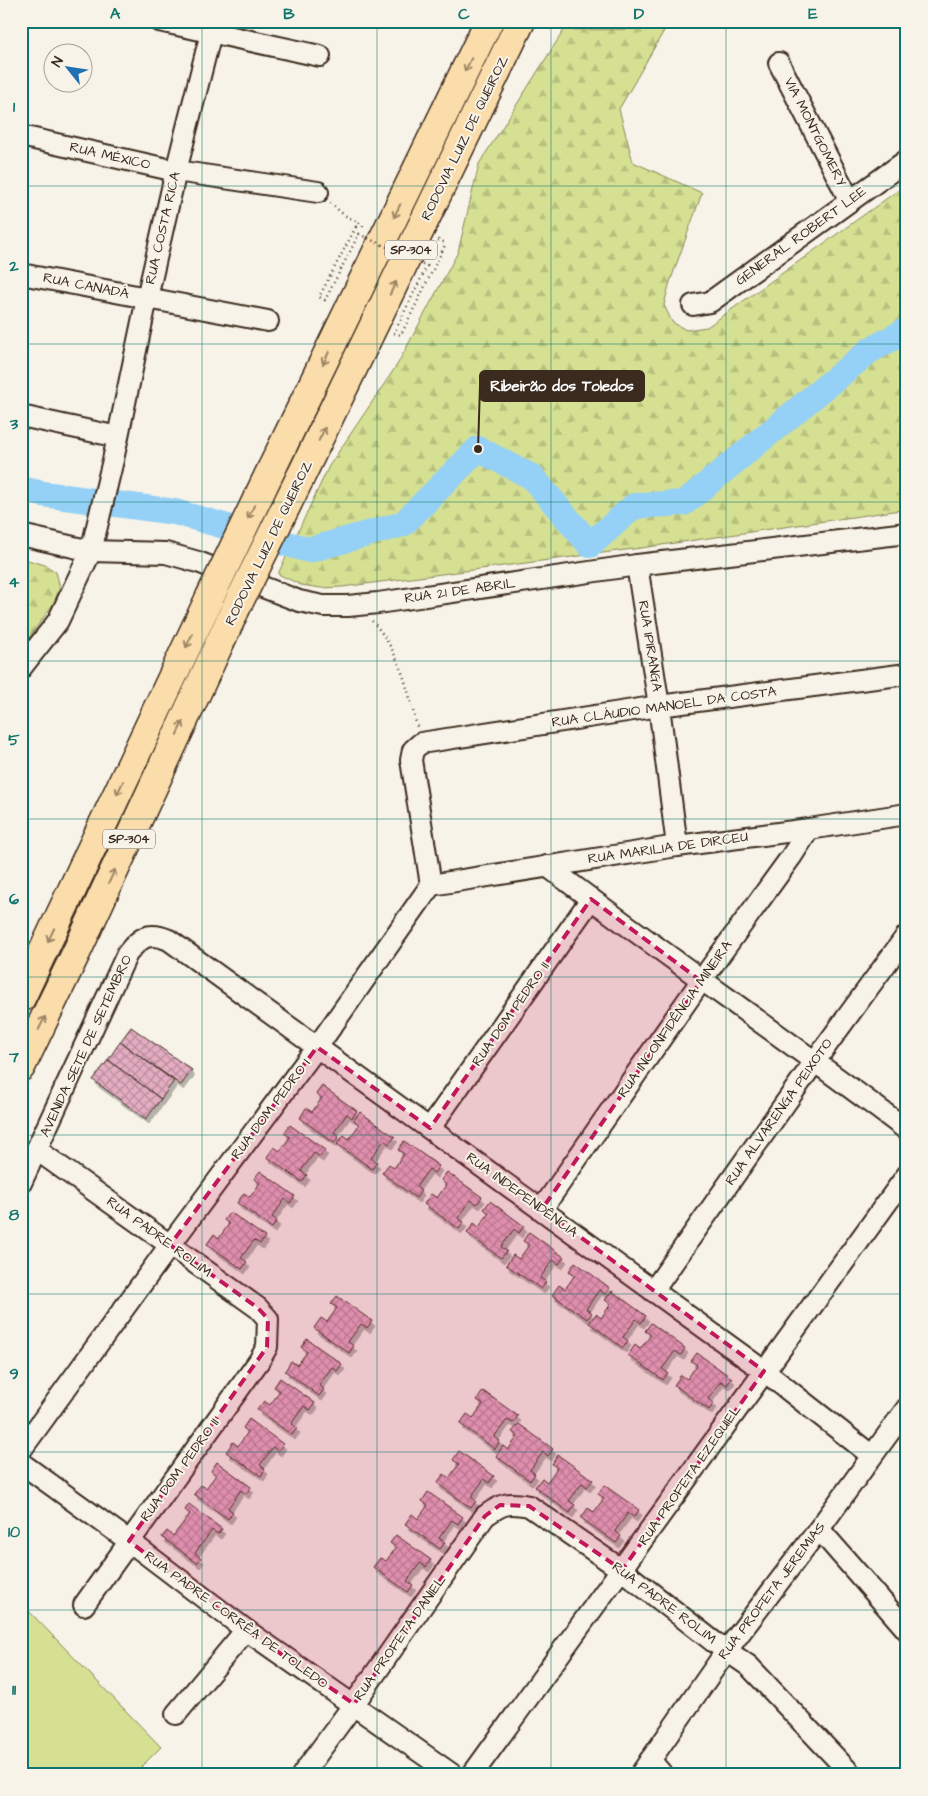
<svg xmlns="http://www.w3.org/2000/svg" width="928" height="1796" font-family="'Architects Daughter',sans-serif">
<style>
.grass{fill:#d5e093;stroke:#888558}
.forest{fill:url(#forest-firs);stroke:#888558}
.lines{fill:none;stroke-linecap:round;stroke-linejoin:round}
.river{stroke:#95d0f6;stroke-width:26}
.building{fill:url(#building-cross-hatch);stroke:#3b2a1e;filter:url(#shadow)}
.minor-casing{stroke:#3b2a1e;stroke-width:24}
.highway-casing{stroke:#3b2a1e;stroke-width:31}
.path{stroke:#3b2a1e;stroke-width:2.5;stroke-dasharray:1 4;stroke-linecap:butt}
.minor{stroke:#f7f3e8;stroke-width:20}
.highway{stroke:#fbddab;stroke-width:28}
.highway-bridge-casing{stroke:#3b2a1e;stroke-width:31;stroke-linecap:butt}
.path-bridge{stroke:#3b2a1e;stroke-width:2.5;stroke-dasharray:1 4;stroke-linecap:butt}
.highway-bridge{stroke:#fbddab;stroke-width:28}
.oneway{stroke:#9b8464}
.marked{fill:#c2185b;fill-opacity:0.2;stroke:#c2185b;stroke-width:4;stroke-dasharray:10 6;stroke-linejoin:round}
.grid{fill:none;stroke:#0f766e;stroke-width:1;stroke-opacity:0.55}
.labels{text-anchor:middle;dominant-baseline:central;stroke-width:4;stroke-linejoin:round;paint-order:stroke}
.shield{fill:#f7f3e8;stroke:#73665b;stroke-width:1}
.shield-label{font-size:12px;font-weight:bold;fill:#3b2a1e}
.street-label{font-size:14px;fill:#3b2a1e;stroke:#f7f3e8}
.leader{fill:none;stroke:#3b2a1e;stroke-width:2}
.callout-dot{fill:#3b2a1e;stroke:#f7f3e8;stroke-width:2}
.callout{fill:#3b2a1e;stroke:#3b2a1e;stroke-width:2}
.callout-label{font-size:15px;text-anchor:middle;font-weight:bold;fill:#fff}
.neatline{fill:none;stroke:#0f766e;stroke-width:2}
.grid-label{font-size:16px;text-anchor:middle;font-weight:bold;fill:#0f766e}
</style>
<defs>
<pattern id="forest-firs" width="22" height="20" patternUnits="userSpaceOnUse" patternTransform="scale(1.25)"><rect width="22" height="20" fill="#d5e093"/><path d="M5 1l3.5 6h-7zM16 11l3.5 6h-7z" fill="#b8c07e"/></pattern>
<pattern id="building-cross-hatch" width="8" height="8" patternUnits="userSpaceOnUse" patternTransform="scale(1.25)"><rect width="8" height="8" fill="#e4adc2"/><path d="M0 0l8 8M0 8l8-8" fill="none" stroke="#ba8d9d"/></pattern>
<filter id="shadow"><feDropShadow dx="3" dy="5" stdDeviation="0" flood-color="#0004"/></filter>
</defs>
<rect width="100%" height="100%" fill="#f7f3e8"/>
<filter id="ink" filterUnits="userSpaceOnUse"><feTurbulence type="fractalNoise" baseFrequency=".02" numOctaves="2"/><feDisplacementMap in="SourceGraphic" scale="10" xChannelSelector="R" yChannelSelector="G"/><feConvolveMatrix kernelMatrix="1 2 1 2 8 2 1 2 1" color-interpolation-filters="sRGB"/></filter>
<g filter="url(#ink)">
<polygon class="grass" points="21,1603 161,1747 133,1775 21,1775"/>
<g class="forest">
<polygon points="665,29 619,109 633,162 702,193 669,285 664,305 672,322 686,330 707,327 907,184 907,509 641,548 342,587 321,588 301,585 278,574 329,466 397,365 458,252 479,164 564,30"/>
<polygon points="21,558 45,565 56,572 60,587 54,603 21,649"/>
</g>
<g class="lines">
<polyline class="river" points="21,489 43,494 175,512 309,550 403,524 478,449 532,477 590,545 634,506 684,503 869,351 907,330"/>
</g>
<g class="building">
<polygon points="131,1027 192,1070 181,1085 120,1042"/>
<polygon points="120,1042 174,1081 161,1099 108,1060"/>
<polygon points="108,1060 161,1099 146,1119 93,1080"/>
<polygon points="322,1086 357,1111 352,1118 347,1114 334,1132 339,1136 334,1143 300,1118 306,1108 312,1112 322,1098 316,1094"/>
<polygon points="360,1112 395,1137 389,1144 384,1140 371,1158 377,1162 372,1169 337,1144 344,1135 349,1139 359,1125 354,1120"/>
<polygon points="290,1125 325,1150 320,1157 314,1153 301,1171 307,1175 302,1182 267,1157 274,1147 280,1151 290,1137 284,1133"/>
<polygon points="404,1141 439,1166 434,1173 429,1169 416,1187 421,1191 416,1198 382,1173 389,1164 394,1168 404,1154 398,1150"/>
<polygon points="260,1171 295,1196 290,1203 285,1199 272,1217 277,1221 272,1228 237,1203 244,1193 250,1197 260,1183 254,1179"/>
<polygon points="447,1172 482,1197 477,1204 471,1200 458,1218 464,1222 459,1229 424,1204 431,1194 437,1198 446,1185 441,1180"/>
<polygon points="490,1201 524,1226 519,1233 514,1229 501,1247 507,1251 501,1258 467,1233 474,1223 479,1227 489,1213 484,1209"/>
<polygon points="230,1212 265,1237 260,1244 254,1240 241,1258 247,1262 242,1269 207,1244 214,1234 219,1238 229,1224 224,1220"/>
<polygon points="529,1232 564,1257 559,1264 553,1260 540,1278 546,1282 541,1289 506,1265 513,1255 519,1259 529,1245 523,1241"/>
<polygon points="575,1262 610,1288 605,1294 599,1290 586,1309 592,1313 587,1319 552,1295 559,1285 565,1289 575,1275 569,1271"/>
<polygon points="612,1291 646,1316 641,1323 636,1319 623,1337 628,1341 623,1348 589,1323 596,1314 601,1318 611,1304 605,1300"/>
<polygon points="337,1296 372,1321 367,1328 361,1324 348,1342 354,1346 349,1353 314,1328 321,1318 327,1322 337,1308 331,1304"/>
<polygon points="651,1323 685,1348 681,1355 675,1351 662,1369 668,1373 663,1380 628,1355 635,1345 640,1349 651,1335 645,1331"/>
<polygon points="307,1339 342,1364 337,1371 332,1367 319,1385 324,1389 319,1396 285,1371 291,1361 297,1365 307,1352 301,1347"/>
<polygon points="697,1353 732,1378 727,1385 721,1381 708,1399 714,1403 709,1410 674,1385 681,1375 687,1379 697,1365 691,1361"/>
<polygon points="280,1378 315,1403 310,1410 304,1406 291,1424 297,1428 292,1435 257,1410 264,1401 270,1405 280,1391 274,1387"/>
<polygon points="483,1391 518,1416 513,1423 507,1420 494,1437 500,1441 495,1449 460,1424 467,1414 473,1418 483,1404 477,1400"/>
<polygon points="249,1419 283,1444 278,1451 273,1447 260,1465 265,1469 261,1476 226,1452 233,1442 238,1446 248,1432 243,1428"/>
<polygon points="519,1424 553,1449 548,1456 543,1452 530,1470 535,1474 530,1481 496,1456 503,1446 508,1450 518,1436 512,1432"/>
<polygon points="459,1451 494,1476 489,1483 484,1479 471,1497 476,1501 471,1508 437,1483 444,1474 449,1478 459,1464 453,1460"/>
<polygon points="558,1455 593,1480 587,1487 582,1483 569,1501 575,1505 570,1513 535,1487 542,1478 547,1482 557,1468 552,1464"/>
<polygon points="217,1462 251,1487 246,1494 241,1490 228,1508 233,1512 228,1519 194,1494 201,1485 206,1488 216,1475 211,1471"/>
<polygon points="604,1485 639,1510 634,1517 628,1513 615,1531 621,1536 616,1543 581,1518 588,1508 594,1512 604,1498 598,1494"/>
<polygon points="428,1492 463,1517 458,1524 452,1520 439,1538 445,1542 440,1549 405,1524 412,1514 418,1519 428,1505 422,1501"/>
<polygon points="189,1504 222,1529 218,1534 212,1530 195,1553 201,1558 197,1563 162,1537 167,1531 173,1536 190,1514 185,1510"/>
<polygon points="396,1535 431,1560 426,1567 420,1563 407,1581 413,1585 408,1592 373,1567 380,1558 386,1561 396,1548 390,1543"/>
</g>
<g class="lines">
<g class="minor-casing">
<g id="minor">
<polyline points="159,21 320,56"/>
<polyline points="779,63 850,201"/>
<polyline points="21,136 176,171 318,192"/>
<polyline points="21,274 268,321"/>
<polyline points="693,305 710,302 907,160"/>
<polyline points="21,416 118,437"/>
<polyline points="21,535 91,551 166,553 198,562 299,601 323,606 348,606 378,603 637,565 907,533"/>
<polyline points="637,565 659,706 677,846"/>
<polyline points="21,668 58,621 91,551 113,460 147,298 176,171 214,21"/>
<path d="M547 866C666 956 788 1040 907 1130"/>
<polyline points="431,885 677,846 809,829 907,814"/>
<polyline points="430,1128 591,899"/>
<polyline points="37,1150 258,1308 268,1319 267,1347 259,1361 84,1605"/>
<path d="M21 1183 127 954C140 937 149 931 169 940L764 1371 871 1455"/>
<polyline points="542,1209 701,981 791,857 809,829"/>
<polyline points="653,1291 815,1061 907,935"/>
<polyline points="21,1450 170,1245 317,1047 431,885 411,760 413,750 421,743 659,706 907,674"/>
<polyline points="21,1463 129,1541 246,1630 453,1775"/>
<polyline points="819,1529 907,1630"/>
<polyline points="176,1714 246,1630"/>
<polyline points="650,1760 663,1775"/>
<path d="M302 1775 354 1704 485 1516C503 1503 508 1502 529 1506L622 1570 714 1642 749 1666 852 1775"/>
<polyline points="472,1775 907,1175"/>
<polyline points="640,1775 727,1650 819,1529 907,1408"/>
</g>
</g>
<g class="highway-casing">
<g id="highway">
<polyline points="272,468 489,21"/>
<polyline points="300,478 521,21"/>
<polyline points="21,998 210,597"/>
<polyline points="21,1067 78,949 235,610"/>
</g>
</g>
<g class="path">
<path d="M330 203C336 207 341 214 348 217 355 221 361 222 365 229"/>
<polyline points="356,227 358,222"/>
<polyline points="438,240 446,243"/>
<path d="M372 621C399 650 408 689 417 727"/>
</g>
<use href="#minor" class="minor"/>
<use href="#highway" class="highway"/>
<g class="highway-bridge-casing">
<g id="highway-bridge">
<polyline points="210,597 272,468"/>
<polyline points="235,610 300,478"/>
</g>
</g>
<polyline class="path-bridge" points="356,227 319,297 325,300 359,234 427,266 394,333 401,335 446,243"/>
<use href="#highway-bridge" class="highway-bridge"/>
</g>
<defs><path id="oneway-shaft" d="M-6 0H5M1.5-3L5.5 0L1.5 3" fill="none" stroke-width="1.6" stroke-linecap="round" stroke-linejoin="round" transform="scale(1.25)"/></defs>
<g class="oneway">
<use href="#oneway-shaft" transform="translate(468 65) rotate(116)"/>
<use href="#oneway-shaft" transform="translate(397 211) rotate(116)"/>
<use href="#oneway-shaft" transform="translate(393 288) rotate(-64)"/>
<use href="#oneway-shaft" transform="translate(326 358) rotate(116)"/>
<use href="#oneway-shaft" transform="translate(322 434) rotate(-64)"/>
<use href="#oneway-shaft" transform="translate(251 512) rotate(116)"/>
<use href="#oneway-shaft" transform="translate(189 641) rotate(115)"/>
<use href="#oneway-shaft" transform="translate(180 728) rotate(-65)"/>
<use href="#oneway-shaft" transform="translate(120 788) rotate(115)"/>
<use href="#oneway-shaft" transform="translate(112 876) rotate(-65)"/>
<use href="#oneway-shaft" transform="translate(51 935) rotate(115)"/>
<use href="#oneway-shaft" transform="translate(42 1023) rotate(-64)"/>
</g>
</g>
<path class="marked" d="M591 899 701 981 542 1209 764 1371 622 1570 529 1506 500 1505 485 1516 354 1704 246 1630 129 1541 267 1347 268 1319 258 1308 170 1245 317 1047 430 1128Z"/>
<path class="grid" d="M202 21V1775M377 21V1775M551 21V1775M726 21V1775M21 186H907M21 344H907M21 502H907M21 661H907M21 819H907M21 977H907M21 1135H907M21 1294H907M21 1452H907M21 1610H907"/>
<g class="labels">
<g class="shield">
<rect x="385" y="240.5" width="52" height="19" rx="4"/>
<rect x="103" y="829.5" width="52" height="19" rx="4"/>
</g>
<g class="shield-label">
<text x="411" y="250">SP-304</text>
<text x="129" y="839">SP-304</text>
</g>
<g class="street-label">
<text transform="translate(815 132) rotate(63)">VIA MONTGOMERY</text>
<text transform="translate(465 138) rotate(-64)">RODOVIA LUIZ DE QUEIROZ</text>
<text transform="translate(110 156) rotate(13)">RUA MÉXICO</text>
<text transform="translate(163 228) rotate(-77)">RUA COSTA RICA</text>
<text transform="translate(801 236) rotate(-36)">GENERAL ROBERT LEE</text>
<text transform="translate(86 286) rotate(11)">RUA CANADÁ</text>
<text transform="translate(269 543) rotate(-64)">RODOVIA LUIZ DE QUEIROZ</text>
<text transform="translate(460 591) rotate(-8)">RUA 21 DE ABRIL</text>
<text transform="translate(650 646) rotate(81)">RUA IPIRANGA</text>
<text transform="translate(664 707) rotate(-8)">RUA CLÁUDIO MANOEL DA COSTA</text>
<text transform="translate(668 848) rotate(-8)">RUA MARILIA DE DIRCEU</text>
<text transform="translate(511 1014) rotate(-55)">RUA DOM PEDRO II</text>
<text transform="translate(675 1019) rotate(-55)">RUA INCONFIDÊNCIA MINEIRA</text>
<text transform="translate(86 1046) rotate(-65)">AVENIDA SETE DE SETEMBRO</text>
<text transform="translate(271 1109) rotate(-53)">RUA DOM PEDRO I</text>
<text transform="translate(779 1112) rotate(-55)">RUA ALVARENGA PEIXOTO</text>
<text transform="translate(522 1195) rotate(36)">RUA INDEPENDÊNCIA</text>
<text transform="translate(159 1237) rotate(36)">RUA PADRE ROLIM</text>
<text transform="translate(180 1470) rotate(-54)">RUA DOM PEDRO II</text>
<text transform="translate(690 1475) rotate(-55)">RUA PROFETA EZEQUIEL</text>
<text transform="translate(772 1591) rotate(-53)">RUA PROFETA JEREMIAS</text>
<text transform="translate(664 1603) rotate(37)">RUA PADRE ROLIM</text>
<text transform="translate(236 1620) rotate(36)">RUA PADRE CORRÊA DE TOLEDO</text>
<text transform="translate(400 1638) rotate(-55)">RUA PROFETA DANIEL</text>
</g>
</g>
<path class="leader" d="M478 449L480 386"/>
<circle class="callout-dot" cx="478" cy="449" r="5"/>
<rect class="callout" x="480" y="371" width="164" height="30" rx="5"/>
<g class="callout-label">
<text x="562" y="391">Ribeirão dos Toledos</text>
</g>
<rect width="928" height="1796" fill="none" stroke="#f7f3e8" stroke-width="55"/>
<g transform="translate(68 68) rotate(300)"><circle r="24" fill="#f7f3e8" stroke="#aca397"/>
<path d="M0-4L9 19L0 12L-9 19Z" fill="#1f6fb2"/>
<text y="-8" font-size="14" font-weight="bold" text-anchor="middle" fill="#3b2a1e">N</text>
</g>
<rect x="28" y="28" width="872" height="1740" class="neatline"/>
<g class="grid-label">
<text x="115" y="19">A</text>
<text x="289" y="19">B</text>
<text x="464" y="19">C</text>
<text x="639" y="19">D</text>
<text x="813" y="19">E</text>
<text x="14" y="112">1</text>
<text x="14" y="271">2</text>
<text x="14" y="429">3</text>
<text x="14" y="587">4</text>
<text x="14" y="745">5</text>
<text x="14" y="904">6</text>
<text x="14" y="1062">7</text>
<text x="14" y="1220">8</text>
<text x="14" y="1379">9</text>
<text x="14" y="1537">10</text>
<text x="14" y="1695">11</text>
</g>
</svg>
